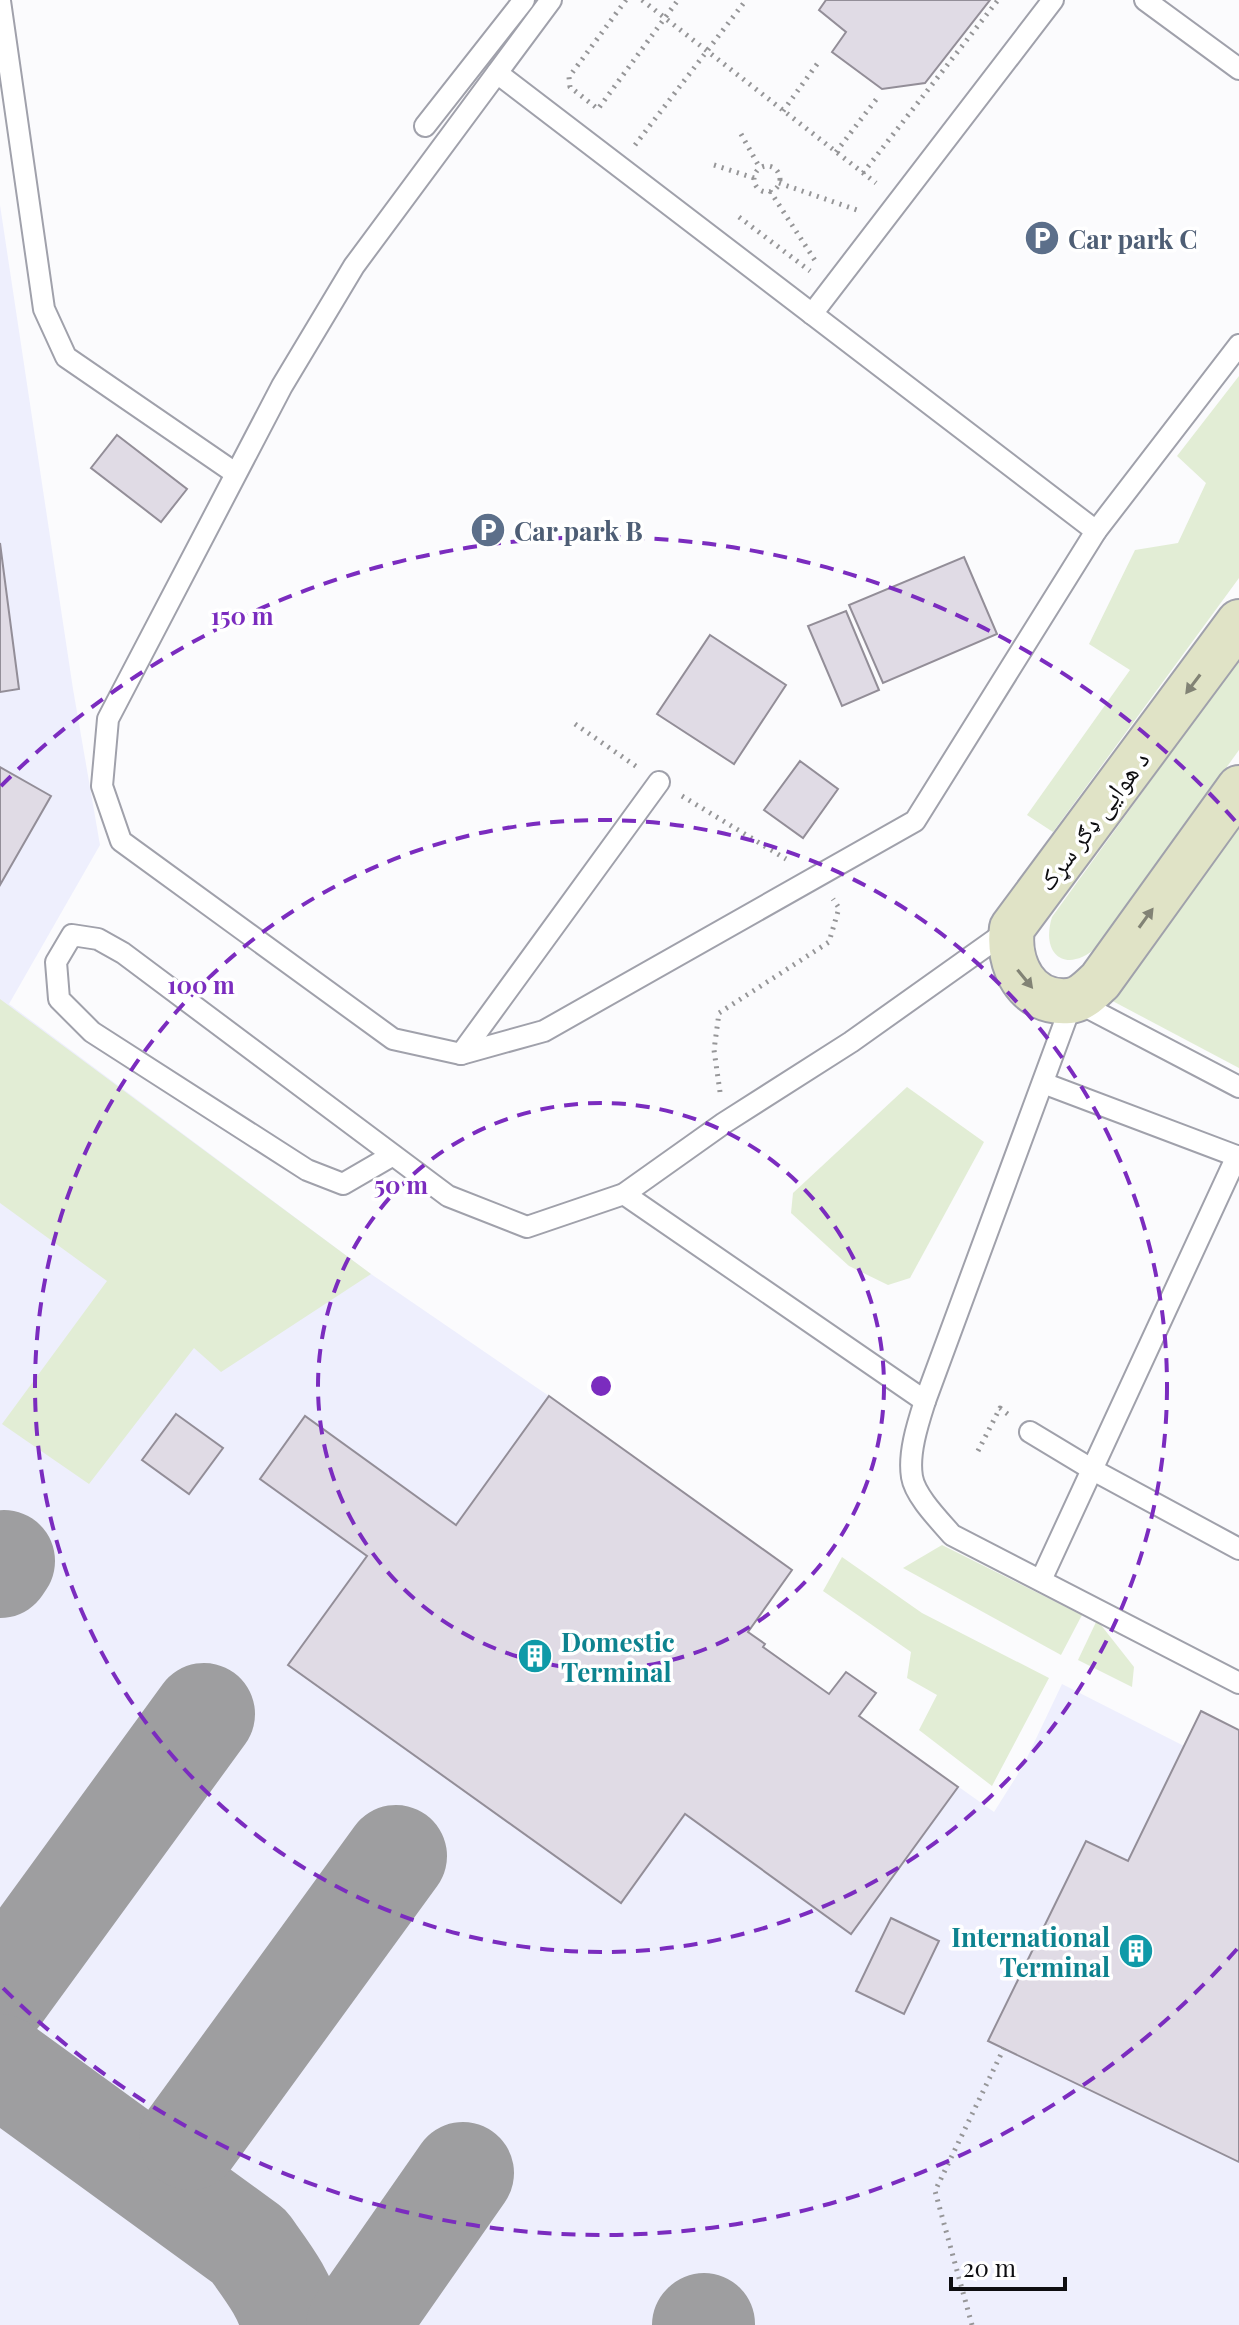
<svg xmlns="http://www.w3.org/2000/svg" width="1239" height="2325" font-family="'Playfair Display','Noto Naskh Arabic',serif">
<style>
.built{fill:#eeeffd}
.green{fill:#e2edd5}
.lines{fill:none;stroke-linecap:round;stroke-linejoin:round}
.taxiway{stroke:#9e9ea0;stroke-width:102}
.building{fill:#e0dbe5;stroke:#938e98;stroke-width:2}
.lane-casing{stroke:#a0a1ab;stroke-width:24}
.secondary-casing{stroke:#a0a1ab;stroke-width:48}
.path{stroke:#969698;stroke-width:5;stroke-dasharray:2 6;stroke-linecap:butt}
.lane{stroke:#fff;stroke-width:20}
.secondary{stroke:#e0e3c6;stroke-width:44}
.oneway{fill:#828375}
.ring{fill:none;stroke:#7b2cbf;stroke-width:4;stroke-dasharray:14 10}
.labels{text-anchor:middle;dominant-baseline:central;stroke-width:7;stroke-linejoin:round;paint-order:stroke}
.service-label{font-size:26px;font-weight:bold;fill:#4e5e75;stroke:#fff;text-anchor:start}
.street-label{font-size:26px;fill:#0e0e11;stroke:#fff}
.culture-label{font-size:26px;font-weight:bold;fill:#0d838f;stroke:#fff;text-anchor:start}
.centre{fill:#7b2cbf;stroke:#fff;stroke-width:4}
.ring-label{font-size:24px;text-anchor:middle;font-weight:bold;fill:#7b2cbf;stroke:#fff;stroke-width:7;stroke-linejoin:round;paint-order:stroke}
</style>
<rect width="100%" height="100%" fill="#fbfbfd"/>
<polygon class="built" points="0,205 73,689 100,845 9,1004 371,1274 549,1396 792,1570 748,1632 765,1644 764,1647 829,1694 846,1672 876,1693 859,1716 994,1812 1023,1766 1062,1684 1184,1746 1201,1711 1239,1730 1239,2325 0,2325"/>
<g class="green">
<polygon points="1239,376 1239,578 1053,832 1027,815 1130,670 1089,644 1135,550 1178,543 1206,483 1177,456"/>
<path d="M1239 659V750L1097 947C1067 974 1040 956 1052 917Z"/>
<polygon points="1239,808 1239,1068 1105,997"/>
<polygon points="0,999 371,1274 221,1372 194,1348 89,1484 2,1424 107,1281 0,1203"/>
<polygon points="907,1087 984,1142 910,1278 888,1285 849,1266 791,1213 793,1193"/>
<polygon points="942,1545 1082,1615 1061,1655 903,1568"/>
<polygon points="842,1557 922,1613 1049,1678 992,1786 919,1730 937,1695 907,1678 911,1652 823,1591"/>
<polygon points="1097,1620 1134,1667 1132,1687 1078,1660"/>
</g>
<g class="lines">
<g class="taxiway">
<polyline points="0,1567 4,1561"/>
<polyline points="0,1994 204,1714"/>
<path d="M0 2065 249 2246C266 2270 287 2296 292 2325"/>
<polyline points="190,2139 396,1856"/>
<polyline points="357,2325 463,2173"/>
<polyline points="703,2325 704,2324"/>
</g>
</g>
<g class="building">
<polygon points="826,0 990,0 925,83 882,89 832,52 846,32 819,10"/>
<polygon points="117,435 187,489 161,522 91,468"/>
<polygon points="0,543 19,689 0,692"/>
<polygon points="964,557 997,634 883,683 849,605"/>
<polygon points="846,611 879,690 842,706 808,626"/>
<polygon points="710,635 786,685 734,764 657,714"/>
<polygon points="800,761 838,789 803,838 764,810"/>
<polygon points="0,767 51,796 0,885"/>
<polygon points="549,1396 792,1570 748,1632 765,1644 763,1647 829,1694 846,1672 876,1693 859,1716 958,1787 851,1934 685,1814 621,1903 288,1665 367,1556 260,1479 305,1416 456,1525"/>
<polygon points="176,1414 223,1448 189,1494 142,1460"/>
<polygon points="1201,1711 1239,1730 1239,2162 988,2041 1086,1841 1128,1861"/>
<polygon points="891,1918 939,1941 904,2014 856,1991"/>
</g>
<g class="lines">
<g class="lane-casing">
<g id="lane">
<polyline points="551,0 354,266 282,386 108,719 102,786 121,841 393,1039 461,1054 544,1031 915,821 1096,531"/>
<polyline points="1145,0 1239,69"/>
<polyline points="0,1 44,309 66,357 235,473"/>
<polyline points="497,73 1096,531 1239,345"/>
<polyline points="425,126 524,0"/>
<polyline points="812,314 1053,0"/>
<polyline points="461,1054 659,782"/>
<polyline points="1043,1083 1239,1157"/>
<path d="M1239 1087 1073 1000 925 1401C918 1423 908 1453 912 1477 915 1496 940 1521 952 1535L1239 1683"/>
<polyline points="393,1155 343,1184 307,1170 92,1032 59,999 56,962 72,935 98,939 123,953 448,1196 527,1227 624,1194 724,1123 851,1042 1010,929"/>
<polyline points="624,1194 925,1401"/>
<polyline points="1030,1432 1093,1470 1239,1549"/>
<polyline points="1041,1580 1237,1156"/>
</g>
</g>
<g class="secondary-casing">
<path id="secondary" d="M1239 622 1012 928C1007 963 1026 1005 1069 1001 1082 1000 1091 989 1100 981L1239 788"/>
</g>
<g class="path">
<polyline points="626,0 569,77 570,87 598,109 678,0"/>
<polyline points="642,0 876,183"/>
<polyline points="783,111 820,60"/>
<polyline points="741,134 760,168"/>
<polyline points="635,145 746,0"/>
<polyline points="836,152 878,97"/>
<polyline points="714,165 754,178"/>
<circle cx="767" cy="179" r="13"/>
<polyline points="863,173 998,0"/>
<polyline points="779,183 857,210"/>
<polyline points="770,191 816,262"/>
<polyline points="739,217 810,271"/>
<polyline points="575,724 637,767"/>
<polyline points="682,796 786,859"/>
<polyline points="720,1092 714,1050 719,1013 829,942 839,908 833,899"/>
<polyline points="978,1451 1000,1408 1009,1415"/>
<polyline points="972,2325 935,2191 1004,2048"/>
</g>
<use href="#lane" class="lane"/>
<use href="#secondary" class="secondary"/>
</g>
<defs><path id="oneway-solid" d="M-6-.8H1V-3.2L6.5 0L1 3.2V.8H-6Z" transform="scale(2)"/></defs>
<g class="oneway">
<use href="#oneway-solid" transform="translate(1193 684) rotate(127)"/>
<use href="#oneway-solid" transform="translate(1146 918) rotate(-54)"/>
<use href="#oneway-solid" transform="translate(1025 979) rotate(51)"/>
</g>
<g class="ring">
<circle cx="601" cy="1386" r="283"/>
<circle cx="601" cy="1386" r="566"/>
<path d="M1237 1949A849 849 0 0 1 1 1986M1 786A849 849 0 0 1 1237 823"/>
</g>
<defs>
<g id="parking-disc" transform="scale(1.8)"><circle r="9.5" fill="#5c6f8a" stroke="#fff"/><path d="M-3.5-5.5H1a3.5 3.5 0 0 1 0 7H-1V5.5H-3.5ZM-1-3.4V-.6H.8a1.4 1.4 0 0 0 0-2.8Z" fill="#fff"/></g>
<g id="building-disc" transform="scale(1.8)"><circle r="9.5" fill="#0f9aa8" stroke="#fff"/><path d="M-4-6H4V6H1V3H-1V6H-4ZM-2.5-4.3h1.7v1.8h-1.7ZM.8-4.3h1.7v1.8H.8ZM-2.5-1h1.7V.8h-1.7ZM.8-1h1.7V.8H.8Z" fill="#fff"/></g>
</defs>
<g fill-rule="evenodd">
<use href="#parking-disc" x="1042" y="238"/>
<use href="#parking-disc" x="488" y="530"/>
<use href="#building-disc" x="535" y="1656"/>
<use href="#building-disc" x="1136" y="1951"/>
</g>
<g class="labels">
<g class="service-label">
<text x="1068" y="238">Car park C</text>
<text x="514" y="530">Car park B</text>
</g>
<g class="street-label">
<text transform="translate(1092 820) rotate(-53)">د هوایی ډګر سړک</text>
</g>
<g class="culture-label">
<text x="561" y="1641">Domestic<tspan x="561" dy="30">Terminal</tspan></text>
<text x="1110" y="1936" text-anchor="end">International<tspan x="1110" dy="30">Terminal</tspan></text>
</g>
</g>
<circle cx="601" cy="1386" r="12" class="centre"/>
<g class="ring-label">
<text x="242" y="625">150 m</text>
<text x="201" y="994">100 m</text>
<text x="401" y="1194">50 m</text>
</g>
<path d="M951 2277v12h114v-12" fill="none" stroke="#0e0e11" stroke-width="4"/>
<text x="963" y="2277" font-size="24" fill="#0e0e11" stroke="#ffffff" stroke-width="6" paint-order="stroke">20 m</text>
</svg>
